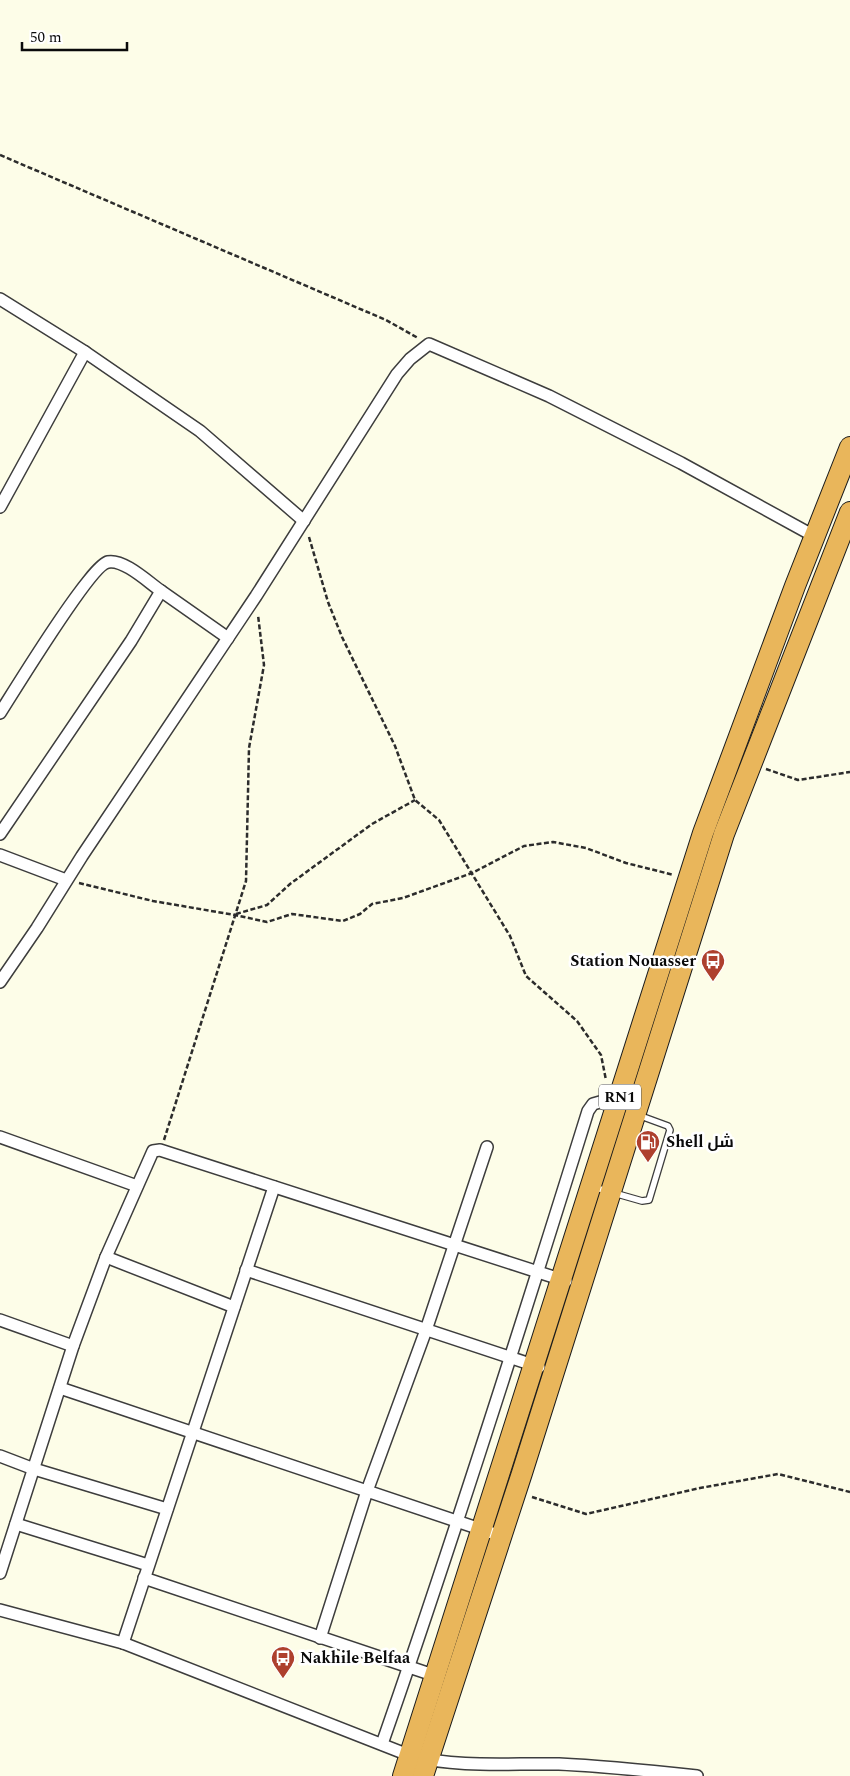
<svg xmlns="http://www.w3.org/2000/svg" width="850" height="1776" font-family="Spectral,Cairo,serif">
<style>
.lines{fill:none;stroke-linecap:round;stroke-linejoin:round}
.lane-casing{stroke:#3d3d3d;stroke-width:8}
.street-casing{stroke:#3d3d3d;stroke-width:14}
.highway-casing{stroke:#1b1b1b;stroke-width:22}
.path{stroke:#2c2c2c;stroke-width:2.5;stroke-dasharray:5 2.5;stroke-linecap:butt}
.lane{stroke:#fff;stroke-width:5.5}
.street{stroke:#fff;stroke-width:11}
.highway{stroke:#e9b65b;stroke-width:20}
.labels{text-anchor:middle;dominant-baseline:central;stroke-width:5;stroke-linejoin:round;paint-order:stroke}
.shield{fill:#fff;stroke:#545454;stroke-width:1}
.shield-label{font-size:15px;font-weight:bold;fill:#0a0a0a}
.poi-label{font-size:16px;font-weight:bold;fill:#0a0a0a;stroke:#fff;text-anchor:start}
</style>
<rect width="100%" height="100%" fill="#fdfde8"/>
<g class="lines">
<g class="lane-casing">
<polyline id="lane" points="593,1187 642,1201 649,1200 670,1130 668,1126 638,1115"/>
</g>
<g class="street-casing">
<g id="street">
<polyline points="0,299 85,352 200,431 304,521"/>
<polyline points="0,507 85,352"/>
<polyline points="161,591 228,638"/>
<path d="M0 713C14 691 91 565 108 562 124 559 148 582 161 591L131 641 0 834"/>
<polyline points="0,855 66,880"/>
<polyline points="0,982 37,928 82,856 256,596 397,374 410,359 429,344 549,396 681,463 814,536"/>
<polyline points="0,1137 137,1186"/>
<polyline points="106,1257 234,1307"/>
<polyline points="246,1270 539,1367"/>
<polyline points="0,1320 73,1346"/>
<polyline points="60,1388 501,1536"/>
<polyline points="0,1456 34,1469 167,1509"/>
<polyline points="16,1524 148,1565"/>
<polyline points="0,1573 73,1346 106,1257 153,1151 160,1150 566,1281"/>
<polyline points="144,1578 436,1676"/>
<path d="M0 1610 123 1643 411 1756C459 1768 510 1763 559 1764 605 1766 651 1771 697 1776"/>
<polyline points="320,1638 367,1491 426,1330 487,1147"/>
<polyline points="123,1643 274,1187"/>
<path d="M382 1744C455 1535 522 1323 588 1111L593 1104 600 1102 617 1108"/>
</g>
</g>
<g class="highway-casing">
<g id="highway">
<polyline points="403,1776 703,833 795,586 850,447"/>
<polyline points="423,1776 522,1473 724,834 850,512"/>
</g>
</g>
<g class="path">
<polyline points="0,155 386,320 418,338"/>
<polyline points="309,537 328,602 342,637 395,746 415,800 439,820 510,936 526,976 577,1021 601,1055 606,1080"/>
<polyline points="766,769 798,780 850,772"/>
<polyline points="79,883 153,901 235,915 267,922 292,914 343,921 360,914 372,904 403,898 472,873 524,846 553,842 586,848 626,863 674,875"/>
<polyline points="236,914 267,905 290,884 372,824 415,800"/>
<polyline points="164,1140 246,881 249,748 264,665 258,615"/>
<polyline points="532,1497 586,1514 700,1488 778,1474 850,1492"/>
</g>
<use href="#lane" class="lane"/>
<use href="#street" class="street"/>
<use href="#highway" class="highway"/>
</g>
<defs>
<g id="bus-pin" transform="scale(1.25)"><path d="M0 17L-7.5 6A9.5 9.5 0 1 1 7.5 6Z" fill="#ae402e" stroke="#fff"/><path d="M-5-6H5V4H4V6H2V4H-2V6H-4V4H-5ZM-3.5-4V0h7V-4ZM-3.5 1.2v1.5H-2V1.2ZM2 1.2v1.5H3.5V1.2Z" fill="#fff"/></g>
<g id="fuel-pin" transform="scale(1.25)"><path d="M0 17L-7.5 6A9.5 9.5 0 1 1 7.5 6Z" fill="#ae402e" stroke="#fff"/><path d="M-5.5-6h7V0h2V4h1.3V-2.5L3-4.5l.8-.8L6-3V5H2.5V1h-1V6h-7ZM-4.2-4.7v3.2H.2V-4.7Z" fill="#fff"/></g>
</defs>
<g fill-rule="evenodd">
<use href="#bus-pin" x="713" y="961"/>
<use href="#fuel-pin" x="648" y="1142"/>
<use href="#bus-pin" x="283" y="1658"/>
</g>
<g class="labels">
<rect class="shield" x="599" y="1084.5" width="42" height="25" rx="4"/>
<g class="shield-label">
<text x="620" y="1097">RN1</text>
</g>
<g class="poi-label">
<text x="696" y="961" text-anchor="end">Station Nouasser</text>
<text x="666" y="1142">Shell شل</text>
<text x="300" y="1658">Nakhile Belfaa</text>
</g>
</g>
<path d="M22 42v8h105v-8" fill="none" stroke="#0a0a0a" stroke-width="2.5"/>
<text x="30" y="42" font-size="15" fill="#0a0a0a" stroke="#ffffff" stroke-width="4" paint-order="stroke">50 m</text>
</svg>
